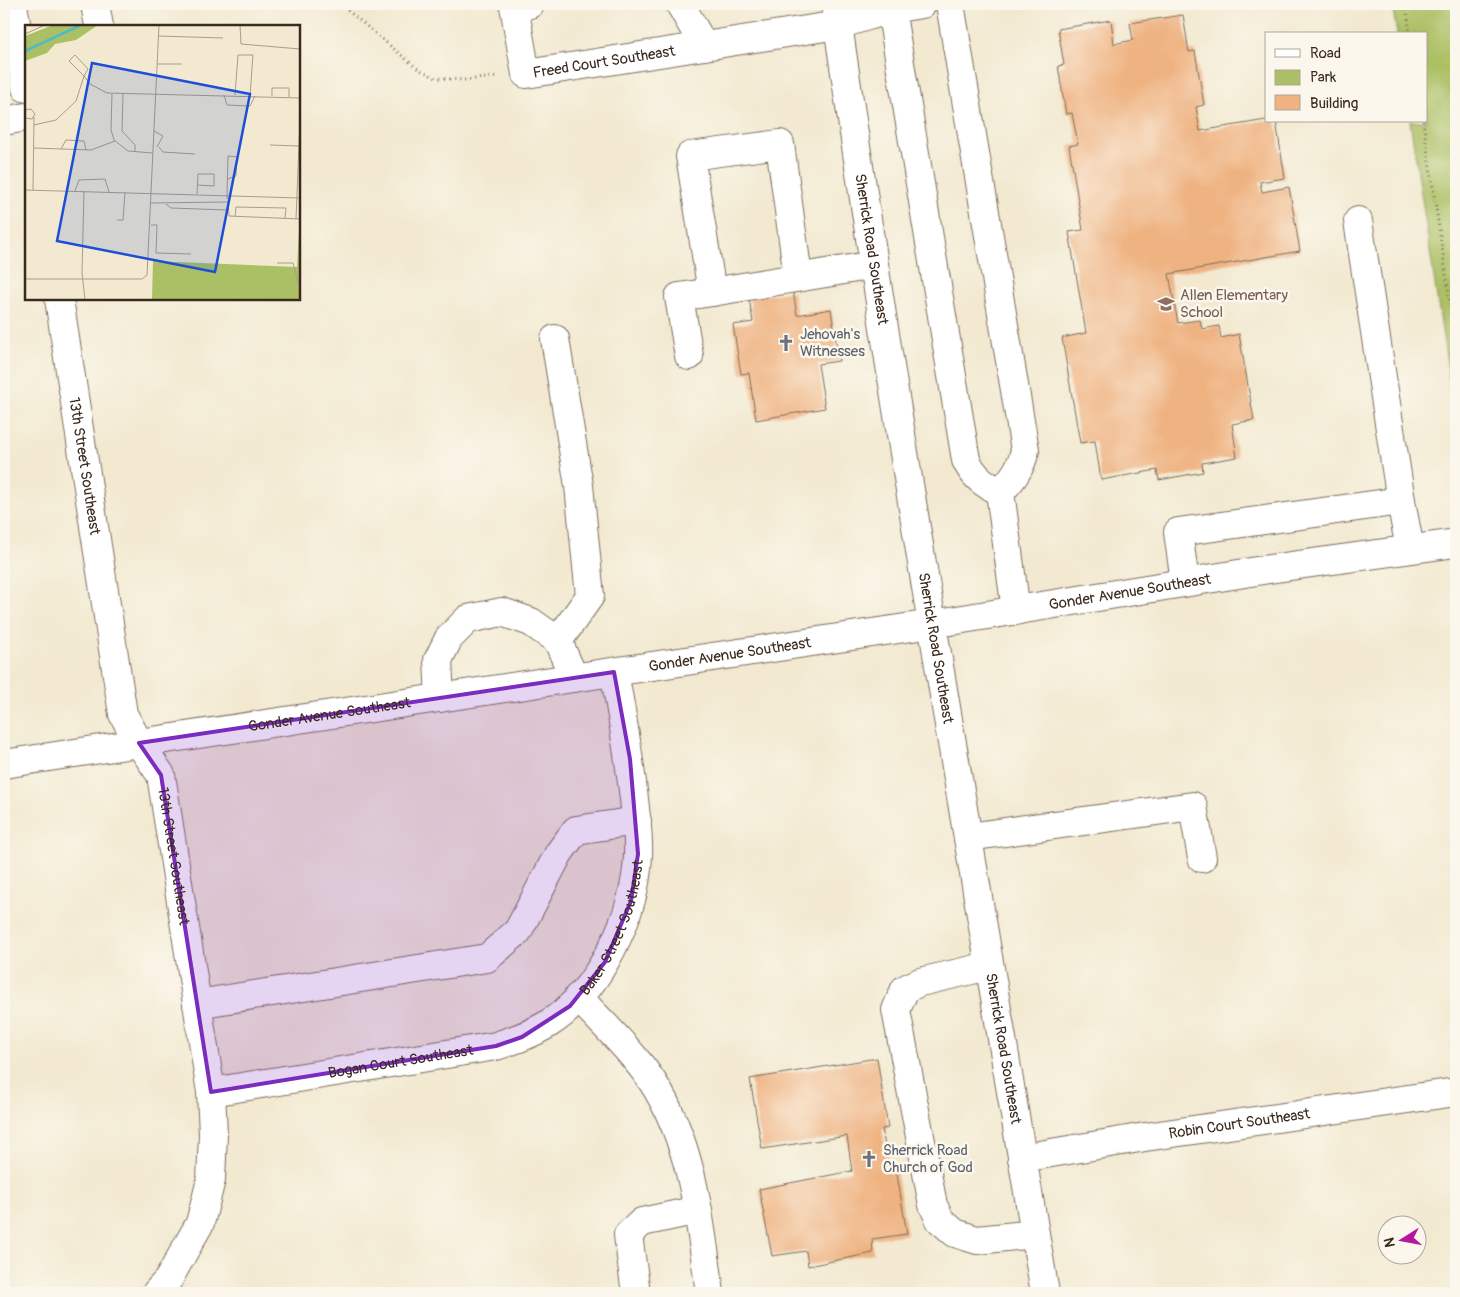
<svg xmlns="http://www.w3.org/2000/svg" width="1460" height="1297" font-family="Pangolin,sans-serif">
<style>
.green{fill:#abc064;stroke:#737541}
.building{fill:#efb281}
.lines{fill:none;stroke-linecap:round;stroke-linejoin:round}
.minor-casing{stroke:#7b6d5c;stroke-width:30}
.path{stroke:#7b6d5c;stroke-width:3;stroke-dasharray:1 4;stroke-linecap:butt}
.minor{stroke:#fff;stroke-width:28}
.marked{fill:#7b2cbf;fill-opacity:0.2;stroke:#7b2cbf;stroke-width:4;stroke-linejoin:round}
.labels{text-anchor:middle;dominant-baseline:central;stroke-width:5;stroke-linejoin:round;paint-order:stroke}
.street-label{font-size:15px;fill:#3b2a1e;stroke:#fbf7ec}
.education-label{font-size:15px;fill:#785e54;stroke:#fbf7ec;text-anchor:start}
.worship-label{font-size:15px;fill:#5b616d;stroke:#fbf7ec;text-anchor:start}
.inset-river{fill:none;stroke:#4dbcc5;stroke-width:2.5}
.inset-road{fill:none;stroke:#a99d89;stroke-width:1}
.view{fill:#1d4ed8;fill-opacity:0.15;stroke:#1d4ed8;stroke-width:2.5}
.inset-edge{fill:none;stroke:#3b2a1e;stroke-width:2.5}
</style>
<rect width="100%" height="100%" fill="#fbf7ec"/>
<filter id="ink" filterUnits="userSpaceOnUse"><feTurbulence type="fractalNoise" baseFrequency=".02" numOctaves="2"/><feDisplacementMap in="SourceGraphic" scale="10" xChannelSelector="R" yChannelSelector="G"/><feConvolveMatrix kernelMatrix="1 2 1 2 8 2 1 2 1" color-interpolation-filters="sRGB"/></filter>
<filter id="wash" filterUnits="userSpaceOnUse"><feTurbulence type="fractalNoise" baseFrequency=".0096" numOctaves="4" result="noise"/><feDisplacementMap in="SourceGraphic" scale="20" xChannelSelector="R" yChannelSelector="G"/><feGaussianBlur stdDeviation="1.12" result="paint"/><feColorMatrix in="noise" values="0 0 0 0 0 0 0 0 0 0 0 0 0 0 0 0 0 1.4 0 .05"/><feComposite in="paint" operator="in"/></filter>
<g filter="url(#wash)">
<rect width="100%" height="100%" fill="#f2e9d0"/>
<polygon class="green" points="1392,4 1456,4 1456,422 1410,121 1426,121 1426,34 1397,34"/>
<g id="blocks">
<g class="building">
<polygon points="1183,15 1189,52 1195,51 1204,105 1196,107 1200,131 1266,120 1266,121 1276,121 1285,178 1260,182 1262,192 1289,187 1300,251 1169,274 1178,323 1200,320 1202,329 1219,326 1221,338 1239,334 1254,420 1232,424 1237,457 1202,463 1203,472 1159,480 1157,470 1101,480 1095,441 1080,443 1062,338 1086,333 1069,232 1083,230 1069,146 1078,144 1072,113 1066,114 1058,66 1064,65 1058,29 1111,20 1114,44 1133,40 1130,23"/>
<polygon points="793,291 797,315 831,309 839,361 818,364 825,408 756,420 749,373 741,374 733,325 753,322 749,298"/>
<polygon points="877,1058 888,1128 882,1129 889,1169 896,1169 907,1234 872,1239 873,1253 808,1266 806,1251 772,1256 759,1189 852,1171 847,1136 762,1149 750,1079"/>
</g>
</g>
</g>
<g filter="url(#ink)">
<use href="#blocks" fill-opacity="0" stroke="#7b6d5c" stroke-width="1"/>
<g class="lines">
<g class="minor-casing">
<g id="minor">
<polyline points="13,4 26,88"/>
<polyline points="95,4 99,26"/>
<path id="s1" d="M530 4 514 6 526 74 838 25 891 9"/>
<polyline points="680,4 704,46"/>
<path id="s2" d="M835 4C897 435 973 864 1045 1293"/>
<path d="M922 4 891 9 966 460C974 477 984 484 1000 492L1016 611"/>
<path d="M950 4 1025 450C1021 468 1013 479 1000 492"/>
<polyline points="4,121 26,117"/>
<polyline points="798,277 780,144 690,156 712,292 874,265"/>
<path id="s3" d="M59 299 123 714 139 743 161 775 211 1092 213 1134 211 1180 200 1223 168 1280 156 1293"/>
<polyline points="555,339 579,486 590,596 558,641"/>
<polyline points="689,356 679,297 712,292"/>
<polyline points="1401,501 1410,549"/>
<polyline points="1185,582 1178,532 1401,501 1358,221"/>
<polyline points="440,698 438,660 449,638 468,619 502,612 531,622 558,641 574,678"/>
<path id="s4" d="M4 764 139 743 932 624 1269 569 1456 543"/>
<polyline points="968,837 1193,806 1202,858"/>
<polyline points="989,966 920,982 905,989 896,1010 933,1205 940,1220 955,1233 977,1240 1035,1234"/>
<path d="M578 997C603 1024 631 1050 652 1081 693 1144 700 1221 710 1293"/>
<polyline points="197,1004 487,958 518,931 559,853 576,830 637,821"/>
<path id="s5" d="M211 1092 496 1046C514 1040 532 1034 548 1024 599 992 636 914 638 855 639 837 636 817 634 799 629 756 622 714 614 672"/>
<path id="s6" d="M1022 1158 1145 1137 1456 1092"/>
<polyline points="636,1293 628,1235 642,1222 698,1210"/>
</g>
</g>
<g class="path">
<polyline points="340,4 418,69 436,78 464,80 498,77"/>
<polyline points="1406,4 1410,34"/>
<polyline points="1423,121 1456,341"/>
</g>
<use href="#minor" class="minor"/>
</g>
</g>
<path class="marked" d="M614 672 630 759 638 854 631 901 605 962 570 1006 522 1037 496 1046 211 1092 161 775 139 743Z"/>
<defs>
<g id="school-bare" transform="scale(1.35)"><path d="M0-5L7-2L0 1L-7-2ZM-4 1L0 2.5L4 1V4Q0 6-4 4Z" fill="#8d6e63" stroke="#fbf7ec" stroke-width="2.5" paint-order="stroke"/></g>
<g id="church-bare" transform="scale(1.35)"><path d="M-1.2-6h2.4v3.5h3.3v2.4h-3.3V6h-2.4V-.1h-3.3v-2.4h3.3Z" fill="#6b7280" stroke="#fbf7ec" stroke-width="2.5" paint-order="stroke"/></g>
</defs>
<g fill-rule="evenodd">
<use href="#school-bare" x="1166" y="304"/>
<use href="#church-bare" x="786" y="343"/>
<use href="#church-bare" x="869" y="1159"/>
</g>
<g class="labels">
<g class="street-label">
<text stroke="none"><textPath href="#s1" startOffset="164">Freed Court Southeast</textPath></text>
<text stroke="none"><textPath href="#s2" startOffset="248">Sherrick Road Southeast</textPath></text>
<text stroke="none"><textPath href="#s3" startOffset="169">13th Street Southeast</textPath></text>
<text stroke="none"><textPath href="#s4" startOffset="1139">Gonder Avenue Southeast</textPath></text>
<text stroke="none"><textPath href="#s2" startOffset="652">Sherrick Road Southeast</textPath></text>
<text stroke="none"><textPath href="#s4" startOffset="734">Gonder Avenue Southeast</textPath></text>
<text stroke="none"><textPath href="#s4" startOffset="329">Gonder Avenue Southeast</textPath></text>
<text stroke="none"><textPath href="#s3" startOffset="574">13th Street Southeast</textPath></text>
<text stroke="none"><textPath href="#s5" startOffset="465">Baker Street Southeast</textPath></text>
<text stroke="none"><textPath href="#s2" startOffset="1058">Sherrick Road Southeast</textPath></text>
<text stroke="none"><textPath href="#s5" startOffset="192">Bogan Court Southeast</textPath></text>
<text stroke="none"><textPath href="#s6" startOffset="220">Robin Court Southeast</textPath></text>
</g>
<g class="education-label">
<text x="1180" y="295">Allen Elementary<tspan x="1180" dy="17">School</tspan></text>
</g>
<g class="worship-label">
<text x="800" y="334">Jehovah's<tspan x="800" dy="17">Witnesses</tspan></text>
<text x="883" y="1150">Sherrick Road<tspan x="883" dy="17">Church of God</tspan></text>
</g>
</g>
<g transform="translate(25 25)">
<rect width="275" height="275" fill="#f2e9d0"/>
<path d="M28 0H73L51 15 30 19 22 28 0 36V11ZM275 186V275H127L128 236 272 242Z" fill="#abc064"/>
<path class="inset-river" d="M0 26 56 0"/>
<path class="inset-road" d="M215 0 216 19 275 24M0 9 20 0M133 11 198 13M132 39H157M87 69 86 105 89 115 103 126 128 128M98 69 97 106 110 120V127M199 70 202 80 225 81 230 71M210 70 213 30H228L225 71M247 71V63H264V72M0 85 6 84 10 89 7 94 0 93M9 100 31 95 51 76 59 51 63 44 50 30 44 36 59 51 65 59 82 68 275 73M129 106 138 111 132 122M245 120 275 121M134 122 138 127 170 129M9 123 66 125 90 116M36 124 41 115 59 116 61 125M0 165 275 173M8 165 9 92M50 166 54 155 80 154 84 167M59 166 57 248 60 275M172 169 173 149H189V161L172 160M202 174V171L203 131 212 132 211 151 203 154M126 178 203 177 204 191 275 194M141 179 146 183 202 185M210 192 211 182 261 183 260 193M271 194 275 94M92 195H98L100 167M126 200H132L131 228 166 229M252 238H268L275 263M0 254H117L122 250 134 0"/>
<path class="view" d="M67 38 225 69 190 247 32 216Z"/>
<rect width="275" height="275" class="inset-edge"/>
</g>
<rect width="1460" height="1297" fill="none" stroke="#fbf7ec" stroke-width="20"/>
<rect x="1265" y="32" width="162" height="90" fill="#fbf7ec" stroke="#aea59a"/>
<rect x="1275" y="49" width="25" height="8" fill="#ffffff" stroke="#aea59a"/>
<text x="1310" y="58" font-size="15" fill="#3b2a1e">Road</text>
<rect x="1275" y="70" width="25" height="15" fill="#abc064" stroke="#aea59a"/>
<text x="1310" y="82" font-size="15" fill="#3b2a1e">Park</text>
<rect x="1275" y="95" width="25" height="15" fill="#efb281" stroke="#aea59a"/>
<text x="1310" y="108" font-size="15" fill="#3b2a1e">Building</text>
<g transform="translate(1402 1240) rotate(259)"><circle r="24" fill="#fbf7ec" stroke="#aea59a"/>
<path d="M0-4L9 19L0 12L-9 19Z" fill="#b5179e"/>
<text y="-8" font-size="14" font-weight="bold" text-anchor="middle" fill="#3b2a1e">N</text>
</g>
</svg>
